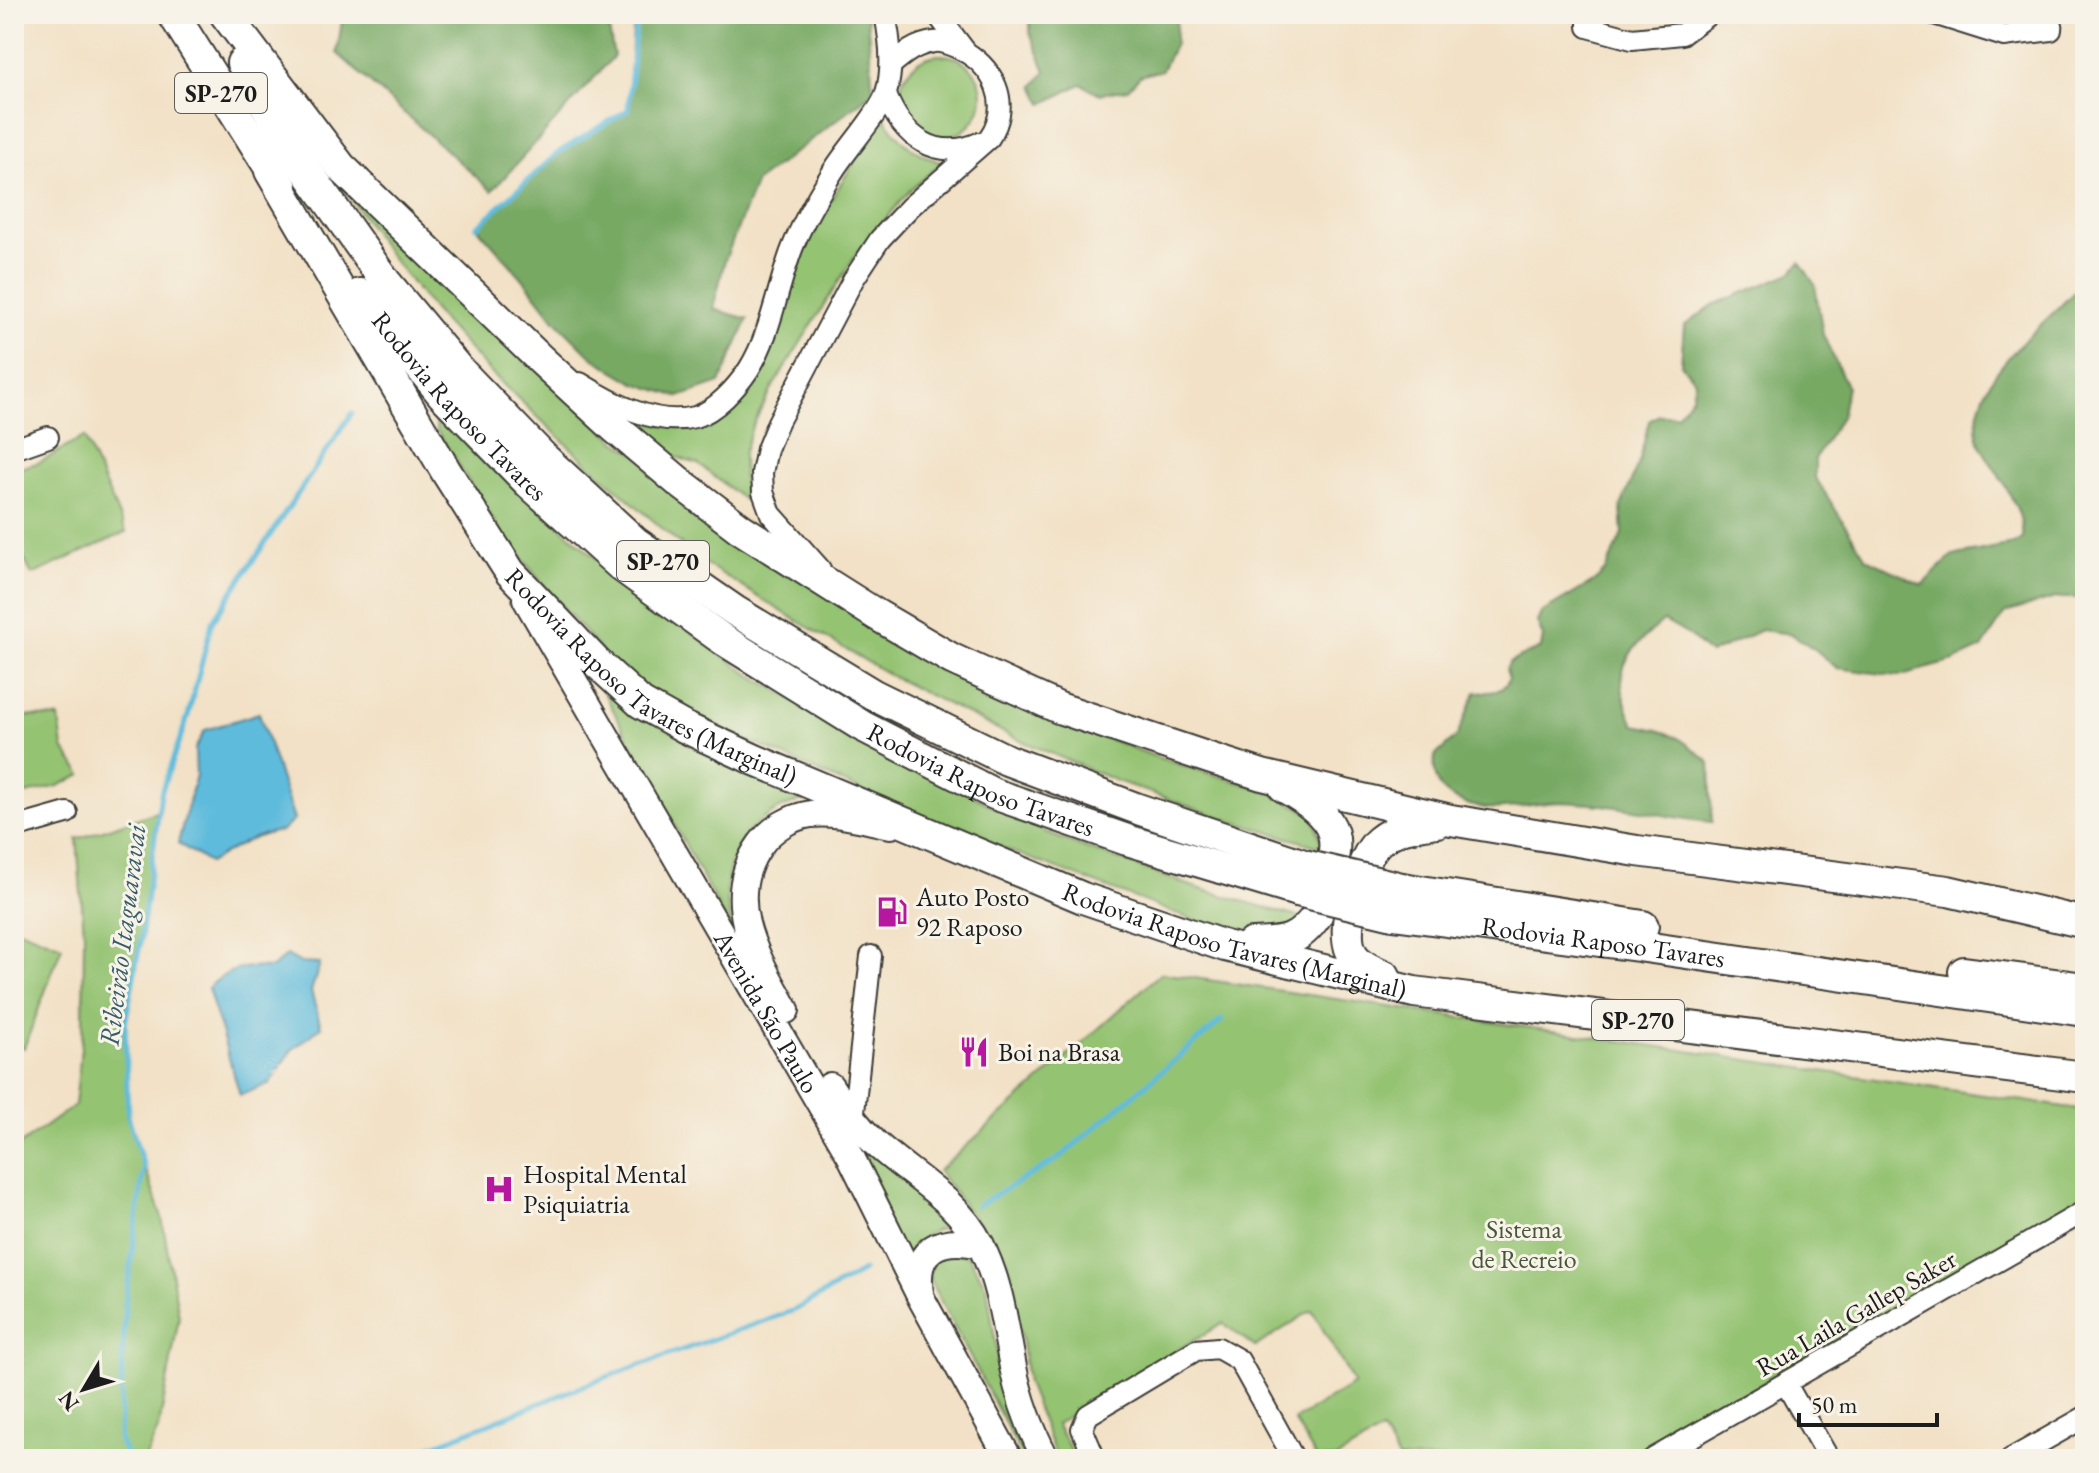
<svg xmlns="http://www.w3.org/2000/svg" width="2099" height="1473" font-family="'EB Garamond',serif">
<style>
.green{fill:#94c372;stroke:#587047;stroke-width:2}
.forest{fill:#77a964;stroke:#4a6240;stroke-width:2}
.water{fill:#5ebbdc;stroke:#3d6c7c;stroke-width:2}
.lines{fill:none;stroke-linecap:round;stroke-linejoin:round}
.stream{stroke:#5ebbdc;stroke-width:5}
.minor-casing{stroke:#3c3a36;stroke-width:24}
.major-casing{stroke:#3c3a36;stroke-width:30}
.highway-casing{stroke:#3c3a36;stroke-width:34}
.minor{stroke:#fff;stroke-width:20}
.major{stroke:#fff;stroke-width:26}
.highway{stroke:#fff;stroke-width:30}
.highway-bridge-casing{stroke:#3c3a36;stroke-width:34;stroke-linecap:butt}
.highway-bridge{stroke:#fff;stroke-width:30}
.labels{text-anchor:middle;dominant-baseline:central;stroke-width:6;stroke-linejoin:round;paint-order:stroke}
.shield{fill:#f7f3e8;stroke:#5e5c59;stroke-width:2}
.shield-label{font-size:24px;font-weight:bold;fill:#1c1c1c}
.street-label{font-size:26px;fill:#1c1c1c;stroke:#f7f3e8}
.poi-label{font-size:26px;fill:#1c1c1c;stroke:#f7f3e8;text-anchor:start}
.park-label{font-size:26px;fill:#46563a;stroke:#f7f3e8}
.water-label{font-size:28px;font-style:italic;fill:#365c69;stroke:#f7f3e8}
</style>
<rect width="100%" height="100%" fill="#f7f3e8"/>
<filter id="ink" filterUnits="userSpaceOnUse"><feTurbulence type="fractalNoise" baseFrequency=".0125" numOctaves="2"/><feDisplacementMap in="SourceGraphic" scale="16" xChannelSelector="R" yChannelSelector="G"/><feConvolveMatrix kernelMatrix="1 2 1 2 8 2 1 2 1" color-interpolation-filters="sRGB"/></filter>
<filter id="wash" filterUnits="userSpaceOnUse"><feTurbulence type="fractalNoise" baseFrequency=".006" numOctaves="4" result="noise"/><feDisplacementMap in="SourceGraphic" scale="32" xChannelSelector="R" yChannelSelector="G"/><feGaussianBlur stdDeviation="1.8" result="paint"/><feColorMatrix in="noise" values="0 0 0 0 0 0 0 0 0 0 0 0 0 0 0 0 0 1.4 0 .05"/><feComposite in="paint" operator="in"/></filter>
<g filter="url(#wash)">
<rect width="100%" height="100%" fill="#f2e1c6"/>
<g class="green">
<circle cx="941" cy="96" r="41"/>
<path d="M883 115C902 144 910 151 942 163L912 188 858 251 774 385 752 427 743 455 744 500 698 464 653 450 623 417 680 428 711 421 740 398 763 370 811 232Z"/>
<polygon points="336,177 616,441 1049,716 1159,758 1268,791 1313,815 1323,848 1234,822 1117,781 1017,739 895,678 789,616 695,557 586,462 491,373 435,312 387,252"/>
<polygon points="436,420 445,420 536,505 627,585 746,672 883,752 1054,836 1194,887 1301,918 1291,929 1246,933 1196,921 917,816 661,701 613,664 546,588 500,531 436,429"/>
<polygon points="84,437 126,532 32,575 14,538 14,470 40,462"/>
<path d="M595 676 824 797C746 805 707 866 737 940 746 964 762 987 775 1009 786 1030 796 1054 810 1073 821 1090 837 1104 851 1119 885 1156 920 1193 956 1228 930 1226 918 1240 908 1262Z"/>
<polygon points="14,715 59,718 63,748 82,775 58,786 14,797"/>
<polygon points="159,811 144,922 125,1024 128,1116 162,1218 179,1317 159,1427 145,1459 14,1459 14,1149 75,1105 83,1029 84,934 77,839"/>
<polygon points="14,927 62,946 24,1048 14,1044"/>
<polygon points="1161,973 2085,1110 2085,1203 1638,1459 1398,1459 1382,1431 1335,1459 1317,1459 1294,1420 1354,1384 1312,1310 1255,1347 1223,1323 1056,1424 1076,1459 1057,1459 1027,1383 1021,1334 980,1227 938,1171"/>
<polygon points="942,1252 968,1255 987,1288 1002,1384 1035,1459 1024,1459 929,1279 933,1258"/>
</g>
<g class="forest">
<polygon points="343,14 606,14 614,56 492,191 337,53"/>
<polygon points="634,14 867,14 873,92 756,182 725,260 713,309 748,319 720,383 679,397 635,383 593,358 556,321 523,279 477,227 559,152 628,110"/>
<polygon points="1030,14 1177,14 1175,44 1162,70 1140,76 1128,89 1100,94 1081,84 1043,104 1034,86 1046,71 1030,33"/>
<path d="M1800 262 1815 285 1823 335 1847 386 1842 415 1815 459V477L1866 558 1922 585 1952 556 2013 544 2022 539C2025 515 2008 491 1996 471 1990 461 1980 449 1978 438 1969 372 2045 328 2081 284L2085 288V598H2055L2005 613 1982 648 1954 661 1898 676 1837 668 1816 650 1791 634 1761 630 1710 654 1690 636 1664 621C1622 653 1610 675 1634 725 1672 731 1682 738 1710 763L1712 822C1671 819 1631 807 1591 804 1577 803 1561 801 1548 803 1516 806 1488 815 1457 800 1437 791 1433 776 1435 756L1457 736 1476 692C1491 692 1502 694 1509 679L1506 669 1510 662 1541 648 1543 637 1537 622 1541 613 1595 581 1605 571 1623 534 1621 507 1640 459 1649 421 1659 415H1677L1692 396 1695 381 1681 364 1684 326 1713 305 1791 273Z"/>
</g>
<g class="water">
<path d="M259 713 294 820 282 831C254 834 232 849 209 863L178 843 196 775 195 749 205 730Z"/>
<path d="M287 955 301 963 320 964 311 991 321 1027 292 1050 269 1084 240 1095 208 988C230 967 243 966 272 968Z"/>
</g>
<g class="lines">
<g class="stream">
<polyline points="477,227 559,152 628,110 637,14"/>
<polyline points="977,1206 1058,1159 1222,1020"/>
<polyline points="129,1459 119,1440 125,1304 144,1167 128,1116 125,1024 141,939 161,793 188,716 212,622 352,413"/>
<polyline points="399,1459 598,1380 795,1310 863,1271"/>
</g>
</g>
</g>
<g filter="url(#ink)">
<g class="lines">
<g class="minor-casing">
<g id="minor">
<polyline points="937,14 966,52"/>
<polyline points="1588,14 1588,27 1632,39 1682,34 1709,14"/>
<polyline points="1934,14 2004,36 2051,30 2052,14"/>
<path d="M886 95C902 136 935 162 979 143"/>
<path d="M580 383C612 403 656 427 695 417 716 411 737 387 749 369 771 334 777 288 792 249 802 223 817 197 832 173 844 152 881 112 886 93 894 68 890 39 885 14"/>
<polyline points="14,449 48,437"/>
<path d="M820 569 771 514 763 492 762 473 767 449 778 422 853 280 880 239 910 207 989 138C1013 104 994 65 958 48 950 45 942 41 934 42 916 44 904 54 891 65"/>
<polyline points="14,828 67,813"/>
<polyline points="853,1121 871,956"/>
<polyline points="1786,1384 1829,1459"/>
<polyline points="1095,1459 1082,1429 1088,1415 1196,1350 1218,1348 1239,1360 1294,1459"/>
<polyline points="1653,1459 2085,1211"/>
<polyline points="2011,1459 2085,1417"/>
</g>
</g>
<g class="major-casing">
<g id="major">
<path id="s1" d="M526 599 850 1155 921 1298 1009 1459"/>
<path d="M786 1010C758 959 720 901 760 845 772 828 791 817 811 814 837 811 865 820 891 825"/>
<path d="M830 1086C843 1107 857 1126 875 1143 910 1175 958 1200 980 1244 1000 1282 1005 1326 1013 1367 1019 1399 1031 1430 1046 1459"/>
<path d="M920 1293C913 1247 941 1236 981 1245"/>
</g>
</g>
<g class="highway-casing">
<g id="highway">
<polyline points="173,14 282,187"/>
<polyline points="225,14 341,167 539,358 615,428 679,482 741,529 877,615 952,659 1059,708 1212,759 1262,775 1451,820 1637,851 1948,891 2085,923"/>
<polyline points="242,63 288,144 385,281 459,370 545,459 635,542 735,611 874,695 1007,760 1138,809 1304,865"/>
<path id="s2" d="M270 171 447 473 510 572 596 662 641 703 684 727 755 760 1083 898 1225 946 1414 992 2085 1077"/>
<path id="s3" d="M360 294 442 394 529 483 621 566 722 639 862 726 994 794 1127 840 1297 891"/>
<polyline points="1402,888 1643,926"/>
<path id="s4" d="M1393 914 1638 946 2085 1011"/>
<path d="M1251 944C1283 943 1298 943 1317 915 1336 847 1355 827 1284 787"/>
<polyline points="1964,972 2085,988"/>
<path d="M1385 976C1373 970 1356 965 1351 951 1340 928 1360 857 1379 841 1396 827 1416 825 1437 822"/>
</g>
</g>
<use href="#minor" class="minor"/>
<use href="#major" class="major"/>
<use href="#highway" class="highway"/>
<g class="highway-bridge-casing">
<g id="highway-bridge">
<polyline points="1304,865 1402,888"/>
<polyline points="1297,891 1393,914"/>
</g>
</g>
<use href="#highway-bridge" class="highway-bridge"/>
</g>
</g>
<defs>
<g id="fuel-bare" transform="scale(2.4)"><path d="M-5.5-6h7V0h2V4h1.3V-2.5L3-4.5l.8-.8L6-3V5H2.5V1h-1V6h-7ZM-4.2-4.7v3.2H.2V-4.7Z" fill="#b5179e" stroke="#f7f3e8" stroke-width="2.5" paint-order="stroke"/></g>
<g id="restaurant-bare" transform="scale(2.4)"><path d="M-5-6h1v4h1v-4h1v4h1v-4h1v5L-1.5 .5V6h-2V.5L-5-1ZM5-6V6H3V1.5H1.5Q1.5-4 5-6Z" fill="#b5179e" stroke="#f7f3e8" stroke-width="2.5" paint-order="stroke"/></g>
<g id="hospital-bare" transform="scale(2.4)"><path d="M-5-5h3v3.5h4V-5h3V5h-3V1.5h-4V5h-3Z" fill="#b5179e" stroke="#f7f3e8" stroke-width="2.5" paint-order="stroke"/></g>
</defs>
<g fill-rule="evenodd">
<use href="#fuel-bare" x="892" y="912"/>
<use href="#restaurant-bare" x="974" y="1052"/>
<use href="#hospital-bare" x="499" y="1189"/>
</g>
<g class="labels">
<g class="shield">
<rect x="175" y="73" width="92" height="40" rx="6"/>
<rect x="617" y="541" width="92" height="40" rx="6"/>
<rect x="1592" y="1000" width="92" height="40" rx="6"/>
</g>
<g class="shield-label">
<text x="221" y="93">SP-270</text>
<text x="663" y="561">SP-270</text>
<text x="1638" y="1020">SP-270</text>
</g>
<g class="street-label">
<text stroke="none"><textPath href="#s3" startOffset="150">Rodovia Raposo Tavares</textPath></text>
<text stroke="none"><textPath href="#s2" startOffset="646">Rodovia Raposo Tavares (Marginal)</textPath></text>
<text stroke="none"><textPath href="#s3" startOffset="798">Rodovia Raposo Tavares</textPath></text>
<text stroke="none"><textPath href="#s2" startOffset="1294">Rodovia Raposo Tavares (Marginal)</textPath></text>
<text stroke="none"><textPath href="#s4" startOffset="212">Rodovia Raposo Tavares</textPath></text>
<text stroke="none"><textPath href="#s1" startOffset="478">Avenida São Paulo</textPath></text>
<text transform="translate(1856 1313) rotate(-30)">Rua Laila Gallep Saker</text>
</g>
<g class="poi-label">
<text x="916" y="897">Auto Posto<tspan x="916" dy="30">92 Raposo</tspan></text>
<text x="998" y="1052">Boi na Brasa</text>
<text x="523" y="1174">Hospital Mental<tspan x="523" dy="30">Psiquiatria</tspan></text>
</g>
<g class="park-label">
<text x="1524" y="1229">Sistema<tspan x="1524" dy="30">de Recreio</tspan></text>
</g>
<g class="water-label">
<text transform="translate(122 935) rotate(-83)">Ribeirão Itaguaravai</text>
</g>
</g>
<rect width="2099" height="1473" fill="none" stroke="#f7f3e8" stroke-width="48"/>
<g transform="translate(84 1389) rotate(232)" stroke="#f7f3e8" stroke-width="6" paint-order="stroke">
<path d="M0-6L14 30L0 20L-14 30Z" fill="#1c1c1c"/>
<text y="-12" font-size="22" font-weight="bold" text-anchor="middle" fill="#1c1c1c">N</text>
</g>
<path d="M1799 1413v12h138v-12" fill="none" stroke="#1c1c1c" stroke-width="4"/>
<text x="1811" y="1413" font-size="24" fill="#1c1c1c" stroke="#f7f3e8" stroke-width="6" paint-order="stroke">50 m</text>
</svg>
